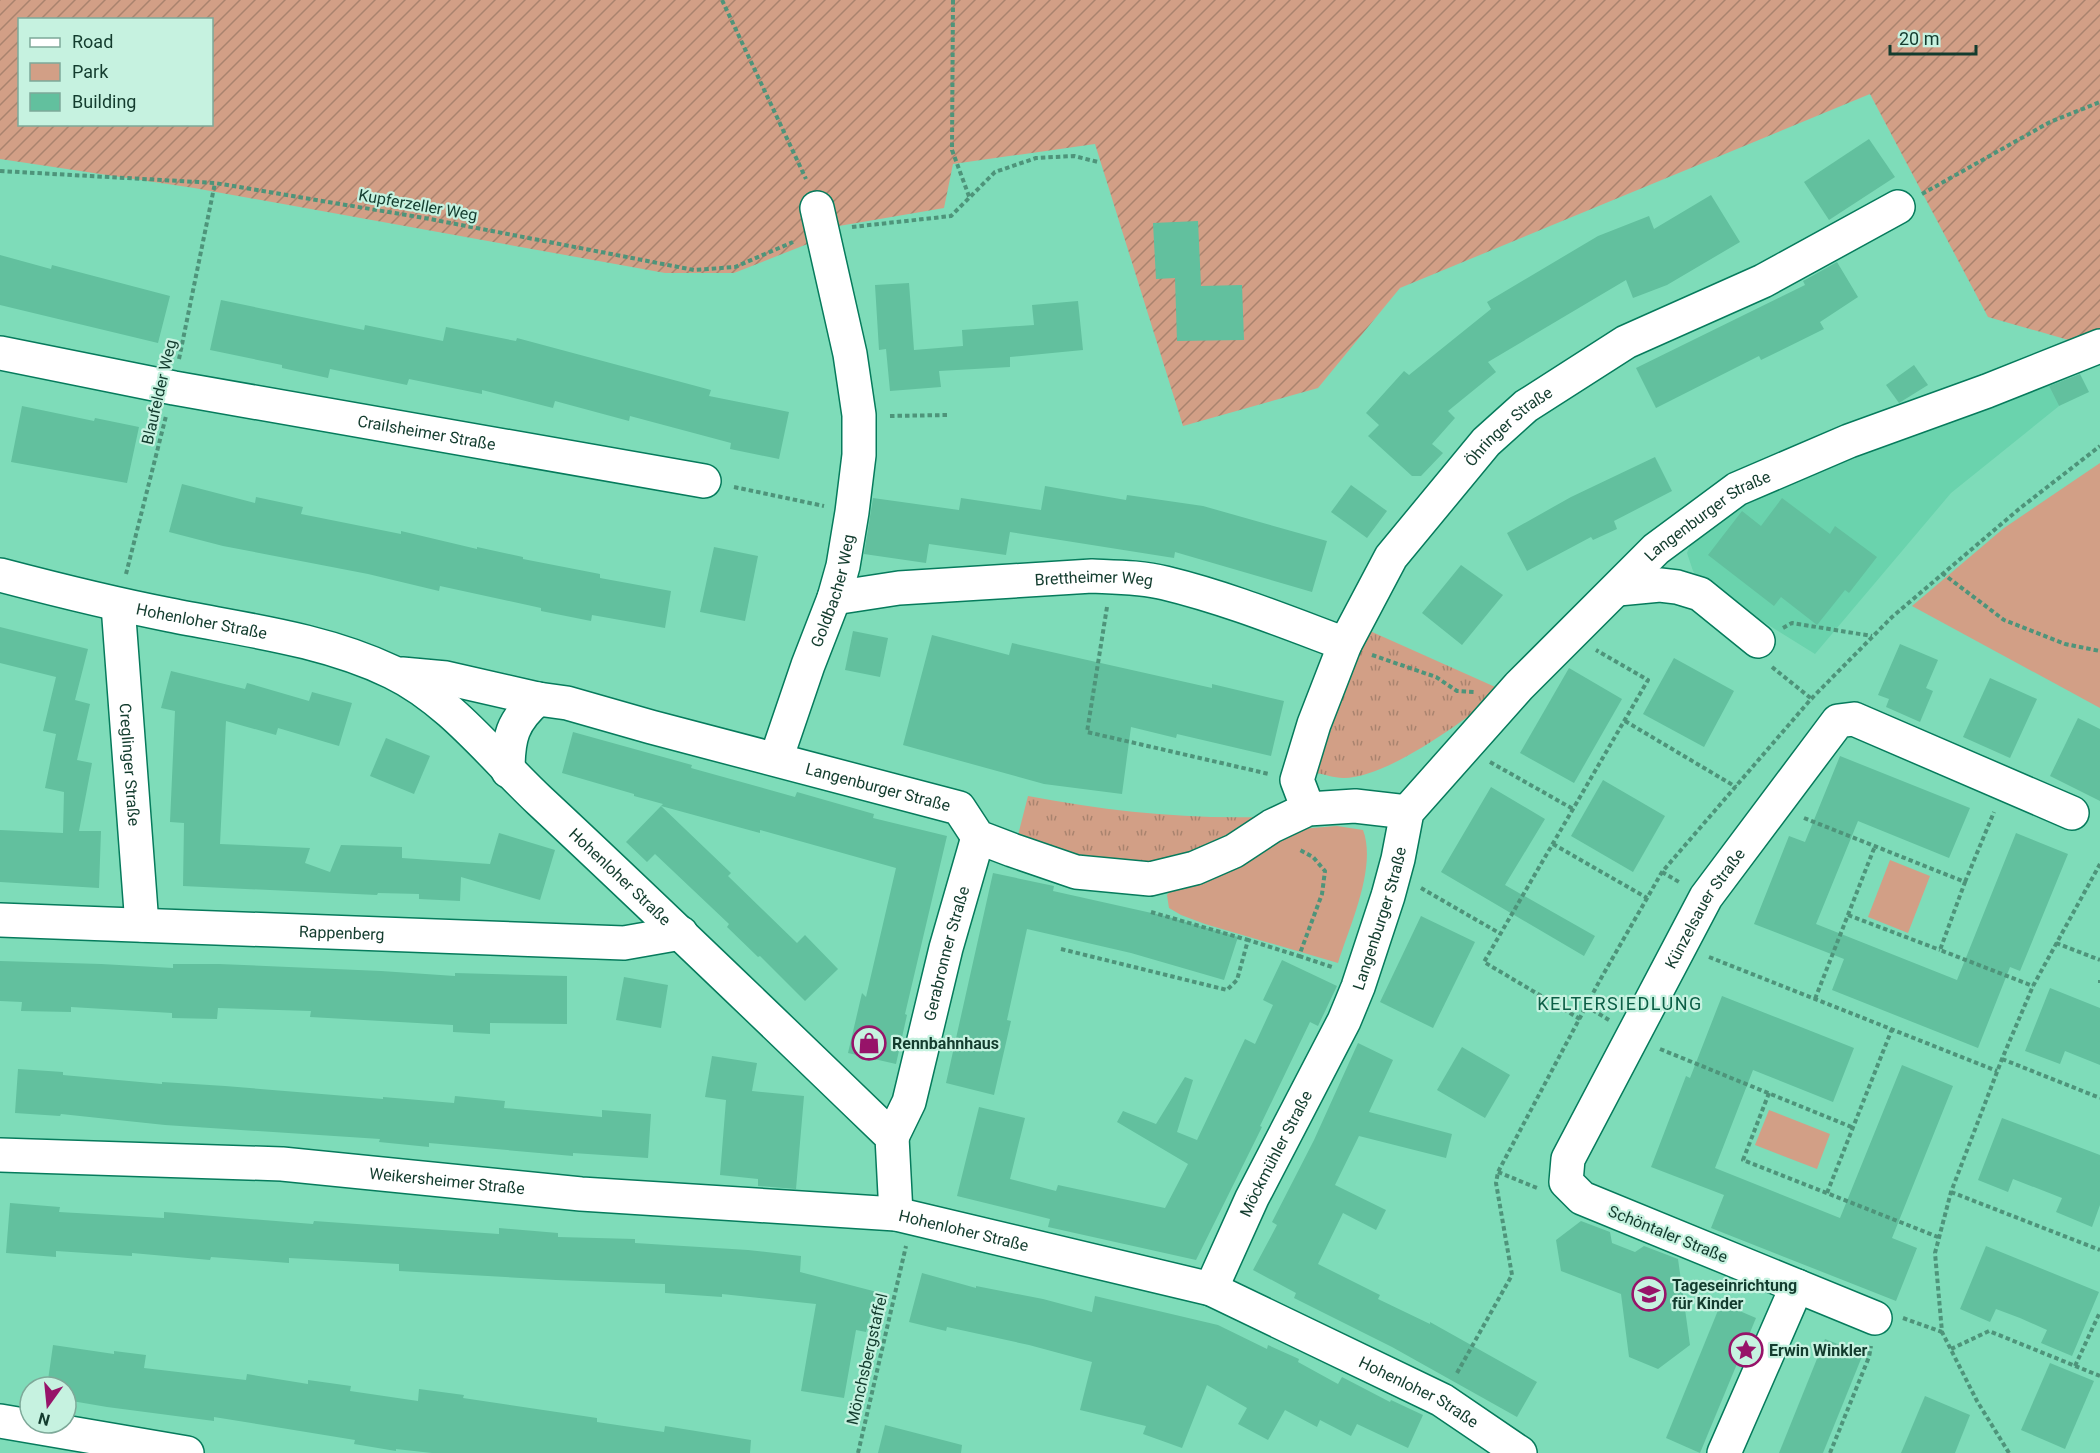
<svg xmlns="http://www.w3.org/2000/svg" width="2100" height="1453" font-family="Roboto,sans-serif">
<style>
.built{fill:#6ad3ad}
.grass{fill:url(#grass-tufts)}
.park{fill:#d29f86}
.garden{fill:url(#garden-furrows);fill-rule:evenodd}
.building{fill:#62c09e}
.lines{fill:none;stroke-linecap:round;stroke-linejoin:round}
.minor-casing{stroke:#067b5c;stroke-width:36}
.path{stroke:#4e947a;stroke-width:4;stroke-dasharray:4.5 3;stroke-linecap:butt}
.minor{stroke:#fff;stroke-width:33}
.labels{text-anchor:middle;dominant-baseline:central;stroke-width:4.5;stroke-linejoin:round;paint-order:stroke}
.street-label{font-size:16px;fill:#133c2e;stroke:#c6f2e0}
.poi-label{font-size:16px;font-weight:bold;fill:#133c2e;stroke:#c6f2e0;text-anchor:start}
.neighbourhood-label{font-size:18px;letter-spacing:1.5px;fill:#0c5e46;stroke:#c6f2e0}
</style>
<defs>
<pattern id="grass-tufts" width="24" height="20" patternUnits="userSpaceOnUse" patternTransform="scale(1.5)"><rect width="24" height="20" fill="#d29f86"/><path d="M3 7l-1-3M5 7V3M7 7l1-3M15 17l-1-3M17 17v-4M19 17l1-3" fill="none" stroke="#a9836e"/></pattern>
<pattern id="garden-furrows" width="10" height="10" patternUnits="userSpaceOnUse" patternTransform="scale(1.5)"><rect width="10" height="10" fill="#d29f86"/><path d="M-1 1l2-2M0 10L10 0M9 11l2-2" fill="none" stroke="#a9836e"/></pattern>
</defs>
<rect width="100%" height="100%" fill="#7edcb9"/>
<polygon class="built" points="2054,374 2059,381 2049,386 2059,406 1951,493 1815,654 1703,584 1693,571 1687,553 1693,538 1747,501"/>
<g class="grass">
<path d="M1370 631 1502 690C1469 718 1386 779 1343 778 1334 778 1324 774 1316 773L1356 656Z"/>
<path d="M1028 796C1108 811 1180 819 1262 817L1233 839 1129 873 1016 843Z"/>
</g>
<g class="park">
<polygon points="2100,463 2100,708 1912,606 2004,528"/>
<path d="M1337 826 1363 830C1377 867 1350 925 1338 963L1205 924 1181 915 1169 908 1167 895 1171 890 1286 830Z"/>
<polygon points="1890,860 1930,876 1908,933 1868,917"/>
<polygon points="1769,1110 1830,1134 1817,1169 1755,1145"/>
</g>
<path class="garden" d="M0 0H2100V359L2086 345 1988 317 1870 94 1400 288 1318 388 1183 426 1095 144 953 164 944 208 833 227 810 243 734 273H665L194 188 0 159ZM20 20H212V124H20Z"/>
<g class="building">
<polygon points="1869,139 1895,177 1829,220 1804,182"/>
<polygon points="1711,195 1740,242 1667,285 1633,298 1626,280 1488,362 1496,372 1448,411 1455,418 1432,444 1443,453 1421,476 1412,476 1368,436 1379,425 1366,413 1404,371 1409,375 1491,309 1487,302 1598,236 1649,216 1654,229"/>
<polygon points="1198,221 1201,286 1242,285 1244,340 1177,341 1175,278 1156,279 1153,223"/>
<polygon points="0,255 51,269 52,265 170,296 158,343 0,305"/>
<polygon points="1837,262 1858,297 1820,322 1824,329 1761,360 1759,356 1656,408 1636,368 1805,285 1803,281"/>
<polygon points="909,283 914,350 963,346 962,330 1034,325 1032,305 1078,301 1083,350 1010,357 1010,367 939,371 941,387 890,391 886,349 879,350 875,285"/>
<polygon points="221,300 364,330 365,325 443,341 446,327 516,341 517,338 711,390 709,396 789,412 779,459 730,449 731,443 630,416 629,421 555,401 553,408 482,390 482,394 409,379 407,385 330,369 328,378 282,368 282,365 210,350"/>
<polygon points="1914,365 1928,385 1899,403 1886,385"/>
<polygon points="2080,374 2089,392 2059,406 2049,386"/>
<polygon points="22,406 94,421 95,418 139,427 127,483 11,462"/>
<polygon points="1655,457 1672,491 1614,521 1617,529 1593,540 1591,537 1527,571 1507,533 1571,497"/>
<polygon points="182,484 255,503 256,497 303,507 301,514 401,534 401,531 477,549 477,547 523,557 523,559 600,574 600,578 671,591 665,628 592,615 591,621 541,611 541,608 440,586 439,591 368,574 223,546 169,532"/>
<polygon points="1351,485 1387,511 1367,538 1331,512"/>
<polygon points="1045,486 1126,500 1127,495 1203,506 1327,541 1312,592 1175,552 1174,558 1010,532 1006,555 929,544 926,563 864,554 873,498 959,510 961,498 1041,510"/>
<polygon points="1782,498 1830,534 1835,526 1877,557 1849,593 1845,590 1817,625 1781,597 1774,606 1708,555 1742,511 1761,526"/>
<polygon points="714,547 758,556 745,621 700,612"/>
<polygon points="1461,565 1503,595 1462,645 1422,613"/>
<polygon points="0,627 88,649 75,700 90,704 77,760 92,763 79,831 101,831 99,888 0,882 0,830 63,833 64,792 45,788 56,734 43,731 56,677 0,663"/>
<polygon points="853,631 888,638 880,677 845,670"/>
<polygon points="932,635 1009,655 1012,643 1212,688 1212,684 1284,701 1271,756 1177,734 1176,738 1131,727 1122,794 1044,784 903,745"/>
<polygon points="1900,644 1938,660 1926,688 1933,691 1920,722 1886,707 1889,699 1878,695"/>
<polygon points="1674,658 1734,691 1704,747 1643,714"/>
<polygon points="1569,668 1622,699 1574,783 1520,753"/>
<polygon points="171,671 245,689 247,683 309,701 312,692 352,703 339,746 278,728 276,735 226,721 220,844 310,848 305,863 330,872 341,845 402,847 402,858 490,864 499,833 555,850 540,900 461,877 460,901 419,899 419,894 378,893 377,895 183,886 184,823 170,822 175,711 161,708"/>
<polygon points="1990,678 2037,699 2010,758 1963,737"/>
<polygon points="2078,718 2100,729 2100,801 2050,776"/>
<polygon points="573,732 692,765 691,768 795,797 797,792 874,814 873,818 947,836 905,1014 907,1015 896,1064 848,1053 862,993 866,997 896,868 760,830 760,833 661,806 663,804 634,796 634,794 562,773"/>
<polygon points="386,738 430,756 414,794 370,776"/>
<polygon points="1840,756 1970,808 1949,858 1858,821 1816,924 1957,980 2016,833 2068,854 2020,971 2010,967 1978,1048 1832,990 1844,959 1754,924 1789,836 1805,842"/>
<polygon points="1603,780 1665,816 1633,872 1571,836"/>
<polygon points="1491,787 1545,819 1505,885 1595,936 1584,956 1441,872"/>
<polygon points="661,806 731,873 728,876 797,943 805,935 838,969 805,1001 760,956 758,957 727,927 729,924 655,854 647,862 626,842"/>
<polygon points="993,873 1054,886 1053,891 1165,916 1238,937 1224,980 1131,953 1027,929 1007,1020 1011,1021 994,1095 946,1083"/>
<polygon points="1421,916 1475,942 1433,1028 1380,1002"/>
<polygon points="1282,960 1337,986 1318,1026 1310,1022 1260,1126 1262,1127 1196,1260 1048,1227 1050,1219 957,1196 979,1107 1025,1118 1010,1179 1056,1191 1058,1185 1165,1208 1188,1164 1117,1122 1123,1111 1156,1124 1185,1077 1193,1080 1177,1132 1197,1140 1245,1039 1255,1044 1273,1005 1263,1000"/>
<polygon points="0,961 101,964 173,968 173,964 219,964 381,971 455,976 455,973 567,976 567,1024 490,1023 490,1034 453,1032 453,1025 310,1017 311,1011 218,1008 217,1019 172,1018 172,1013 71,1007 71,1012 21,1011 22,1002 0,1001"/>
<polygon points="624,977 668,985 661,1028 616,1020"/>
<polygon points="2050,988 2100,1008 2100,1065 2065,1051 2060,1064 2025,1051"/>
<polygon points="1722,996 1854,1048 1833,1102 1753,1070 1715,1168 1840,1218 1902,1065 1953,1086 1892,1238 1917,1248 1896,1301 1711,1228 1724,1195 1651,1167 1686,1076 1690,1078"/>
<polygon points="1358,1043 1393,1060 1369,1112 1452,1134 1446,1158 1359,1136 1335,1185 1386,1210 1376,1230 1343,1213 1318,1264 1380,1295 1378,1299 1430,1324 1430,1322 1537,1382 1517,1417 1392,1347 1294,1298 1296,1293 1253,1270 1277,1225 1272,1222 1314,1140"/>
<polygon points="1462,1047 1510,1075 1485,1118 1437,1090"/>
<polygon points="712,1056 757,1063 752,1091 804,1096 796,1189 758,1186 758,1179 720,1175 726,1100 705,1097"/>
<polygon points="18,1069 63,1072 63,1075 162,1084 162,1082 225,1086 383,1099 383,1097 454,1103 455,1096 505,1101 504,1108 602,1117 602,1110 651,1114 648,1158 573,1153 573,1156 429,1143 429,1147 379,1142 380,1139 165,1125 61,1114 60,1116 15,1113"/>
<polygon points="2002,1118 2100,1155 2100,1205 2092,1227 2056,1212 2062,1198 2013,1179 2008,1192 1978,1180"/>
<polygon points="10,1203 60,1207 59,1212 164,1218 164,1212 313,1224 314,1221 499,1234 499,1228 558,1233 558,1237 635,1239 635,1243 748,1250 801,1256 800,1272 877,1292 866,1332 856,1330 844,1398 801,1391 816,1304 722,1294 722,1297 665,1293 665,1284 556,1280 399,1271 399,1264 289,1258 289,1263 211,1257 210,1260 132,1253 132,1256 56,1251 56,1257 6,1253"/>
<polygon points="1581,1221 1610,1232 1612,1243 1635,1252 1644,1246 1678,1259 1690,1345 1658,1369 1629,1357 1621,1294 1561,1271 1556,1240"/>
<polygon points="1986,1246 2099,1292 2072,1356 2041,1343 2047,1330 2020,1318 1996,1309 1990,1322 1960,1309"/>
<polygon points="922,1273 976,1288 976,1286 1043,1299 1092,1312 1095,1296 1218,1325 1267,1349 1268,1345 1299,1359 1298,1362 1338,1384 1342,1377 1390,1402 1391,1400 1423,1415 1408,1448 1357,1424 1351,1436 1320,1420 1317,1427 1285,1410 1268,1440 1238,1424 1247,1408 1207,1385 1182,1448 1143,1434 1146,1426 1080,1410 1092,1362 1029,1345 947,1327 946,1331 909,1322"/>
<polygon points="1721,1303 1756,1318 1700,1453 1666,1438"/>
<polygon points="1825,1339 1863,1354 1823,1453 1779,1453"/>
<polygon points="53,1345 114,1354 114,1351 146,1355 144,1368 246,1380 247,1374 308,1384 308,1380 351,1386 350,1391 418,1401 419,1389 464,1395 463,1398 597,1418 597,1422 664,1432 665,1426 751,1440 750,1453 432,1453 396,1449 396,1451 354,1444 355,1440 214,1417 214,1421 107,1407 66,1400 66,1387 47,1387"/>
<polygon points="2050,1363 2094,1381 2065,1449 2021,1430"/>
<polygon points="1925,1396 1970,1415 1955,1453 1901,1453"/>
<polygon points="885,1425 962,1445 961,1453 878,1453"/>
</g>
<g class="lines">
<g class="minor-casing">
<g id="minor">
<path id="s1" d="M0 353 174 388 704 481"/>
<path id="s2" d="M0 575C57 590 113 604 170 615 245 630 323 639 392 672 450 700 493 757 540 801 658 911 775 1024 892 1137L896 1214"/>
<polyline points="1618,589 1660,585 1677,587 1700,594 1758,641"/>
<path id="s3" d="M834 598 899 588 1092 576C1116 577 1142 577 1165 583 1227 598 1286 622 1345 644"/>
<path id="s4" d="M118 605 142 925"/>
<path id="s5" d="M402 674 446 678 538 699 567 703 651 727 959 808 978 837 1012 850 1076 872 1150 879 1195 868 1234 851 1272 826 1308 809 1355 806 1407 812"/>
<path id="s6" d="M776 759 808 665 834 598 843 566 852 512 859 455V415L850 354 817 208"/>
<path d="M508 771C508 738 512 721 538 699"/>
<path id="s7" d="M1308 809 1297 780 1314 724 1345 644 1391 557 1486 442 1526 406 1626 342 1763 281 1898 207"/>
<path id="s8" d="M0 920 624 943 681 933"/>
<path id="s9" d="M892 1137 909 1102 946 948 978 837"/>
<path id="s10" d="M0 1155 282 1164 581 1194 896 1214 1211 1289 1442 1400 1520 1453"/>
<path id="s11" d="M1211 1289 1252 1198 1344 1021 1358 987 1388 896 1398 859 1407 812 1519 686 1656 549 1737 489 1849 441 1987 391 2100 346"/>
<path id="s12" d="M1875 1318 1582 1198 1566 1182 1568 1159 1706 897 1838 721 1854 719 2072 813"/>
<polyline points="0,1421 187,1453"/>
<polyline points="1724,1453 1797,1286"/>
</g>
</g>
<g class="path">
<polyline points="722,0 806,179"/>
<polyline points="953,0 952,150 970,199"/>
<polyline points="0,171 215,183 430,219 694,270 735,267 793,242"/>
<polyline points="1922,194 2050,122 2100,102"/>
<polyline points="852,227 951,216 995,172 1036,158 1074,156 1098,162"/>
<polyline points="179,359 215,183"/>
<polyline points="890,416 949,415"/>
<polyline points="734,487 824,506"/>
<polyline points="1942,573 2004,620 2065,644 2100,651"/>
<polyline points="126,574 166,416"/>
<polyline points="1107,607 1087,732 1269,774"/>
<polyline points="1783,628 1792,623 1872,636"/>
<polyline points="1372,655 1436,677 1457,691 1474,692"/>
<polyline points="1772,667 1813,700"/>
<polyline points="1625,721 1736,787"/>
<polyline points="1490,762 1573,809"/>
<polyline points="1804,818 1965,882 1940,950 2033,986"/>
<polyline points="1553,844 1647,898"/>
<polyline points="1662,872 1679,882"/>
<polyline points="1965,882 1994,812"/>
<polyline points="1421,888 1501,934"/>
<polyline points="1151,912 1248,940"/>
<polyline points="1848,915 1940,950"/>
<polyline points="2056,943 2100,960"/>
<polyline points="1061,949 1227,990 1237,980 1248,940 1299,956 1322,894 1325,871 1313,857 1298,849"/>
<polyline points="1299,956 1332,967"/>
<polyline points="1709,957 1997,1071"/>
<polyline points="2100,980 2100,983"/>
<polyline points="1815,999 1875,846"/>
<polyline points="1586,1006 1609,1020"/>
<polyline points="1580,1019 1484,962 1648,680 1596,650"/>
<polyline points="1660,1049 1854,1128"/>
<polyline points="2002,1059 2100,1098"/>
<polyline points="1769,1093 1743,1160 1938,1237"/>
<polyline points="1498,1172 1537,1188"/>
<polyline points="1951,1192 2100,1250"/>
<polyline points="1827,1193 1892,1029"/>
<polyline points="1903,1318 1942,1332"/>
<polyline points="1951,1349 1989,1331 2100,1376"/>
<polyline points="2075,1366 2100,1312"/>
<polyline points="1457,1373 1512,1275 1496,1183 1498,1172 1600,980 1662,872 1811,699 1892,617 2019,509 2100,446"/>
<polyline points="858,1453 906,1246"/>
<polyline points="1830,1453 1869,1357 1871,1346"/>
<polyline points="2009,1453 1977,1401 1942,1332 1935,1253 1951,1192 2002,1059 2033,986 2100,864"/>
</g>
<use href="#minor" class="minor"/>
</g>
<defs>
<g id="shop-ring" transform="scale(1.725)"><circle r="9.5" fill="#c6f2e0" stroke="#971369" stroke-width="1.5"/><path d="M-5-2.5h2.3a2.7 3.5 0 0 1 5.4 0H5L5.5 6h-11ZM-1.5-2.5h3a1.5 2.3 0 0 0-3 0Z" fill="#971369"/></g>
<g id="school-ring" transform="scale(1.725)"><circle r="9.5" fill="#c6f2e0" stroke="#971369" stroke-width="1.5"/><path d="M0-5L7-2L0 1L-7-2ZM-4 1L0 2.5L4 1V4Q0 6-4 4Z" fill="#971369"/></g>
<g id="sight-ring" transform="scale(1.725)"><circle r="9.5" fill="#c6f2e0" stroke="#971369" stroke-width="1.5"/><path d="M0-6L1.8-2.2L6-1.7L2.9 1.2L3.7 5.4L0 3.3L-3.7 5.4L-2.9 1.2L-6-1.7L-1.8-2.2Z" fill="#971369"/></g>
</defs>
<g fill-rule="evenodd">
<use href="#shop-ring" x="869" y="1043"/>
<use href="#school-ring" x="1649" y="1294"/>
<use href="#sight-ring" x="1746" y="1350"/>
</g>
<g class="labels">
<g class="street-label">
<text transform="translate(418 205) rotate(10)">Kupferzeller Weg</text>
<text transform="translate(159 392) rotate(-77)">Blaufelder Weg</text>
<text stroke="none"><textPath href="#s7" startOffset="450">Öhringer Straße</textPath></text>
<text stroke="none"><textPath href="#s1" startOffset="434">Crailsheimer Straße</textPath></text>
<text stroke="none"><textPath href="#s11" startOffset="942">Langenburger Straße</textPath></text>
<text stroke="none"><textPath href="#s3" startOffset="261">Brettheimer Weg</textPath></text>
<text stroke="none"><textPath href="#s6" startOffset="178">Goldbacher Weg</textPath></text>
<text stroke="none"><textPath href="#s2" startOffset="207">Hohenloher Straße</textPath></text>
<text stroke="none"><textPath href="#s4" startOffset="160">Creglinger Straße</textPath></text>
<text stroke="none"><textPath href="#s5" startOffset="490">Langenburger Straße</textPath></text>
<text stroke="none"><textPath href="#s2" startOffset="712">Hohenloher Straße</textPath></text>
<text stroke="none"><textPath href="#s12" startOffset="648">Künzelsauer Straße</textPath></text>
<text stroke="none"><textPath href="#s11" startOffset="408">Langenburger Straße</textPath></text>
<text stroke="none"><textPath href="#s8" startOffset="342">Rappenberg</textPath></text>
<text stroke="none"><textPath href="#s9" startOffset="192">Gerabronner Straße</textPath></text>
<text stroke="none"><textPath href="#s11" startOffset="150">Möckmühler Straße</textPath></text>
<text stroke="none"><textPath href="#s10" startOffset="448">Weikersheimer Straße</textPath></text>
<text stroke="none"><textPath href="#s10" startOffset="968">Hohenloher Straße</textPath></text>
<text transform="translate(1668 1234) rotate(22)">Schöntaler Straße</text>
<text transform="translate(867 1359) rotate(-77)">Mönchsbergstaffel</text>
<text stroke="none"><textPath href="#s10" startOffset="1454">Hohenloher Straße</textPath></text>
</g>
<g class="poi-label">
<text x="892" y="1043">Rennbahnhaus</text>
<text x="1672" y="1285">Tageseinrichtung<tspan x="1672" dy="18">für Kinder</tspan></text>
<text x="1769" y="1350">Erwin Winkler</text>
</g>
<g class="neighbourhood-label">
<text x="1620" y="1003">KELTERSIEDLUNG</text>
</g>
</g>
<rect x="18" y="18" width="195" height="108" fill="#c6f2e0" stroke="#7ea999" stroke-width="1.5"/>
<rect x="30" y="38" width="30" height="9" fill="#ffffff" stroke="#7ea999" stroke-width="1.5"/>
<text x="72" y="48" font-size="18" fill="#133c2e">Road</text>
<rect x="30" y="63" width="30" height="18" fill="#d29f86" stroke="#7ea999" stroke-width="1.5"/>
<text x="72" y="78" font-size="18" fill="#133c2e">Park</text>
<rect x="30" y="93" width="30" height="18" fill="#62c09e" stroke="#7ea999" stroke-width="1.5"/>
<text x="72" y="108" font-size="18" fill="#133c2e">Building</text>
<g transform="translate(48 1405) rotate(195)"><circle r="28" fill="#c6f2e0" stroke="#7ea999" stroke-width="1.5"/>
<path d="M0-4.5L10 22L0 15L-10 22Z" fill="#971369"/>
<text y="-9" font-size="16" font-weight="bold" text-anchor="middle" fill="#133c2e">N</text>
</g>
<path d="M1890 45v9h86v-9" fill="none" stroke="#133c2e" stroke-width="3"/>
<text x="1899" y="45" font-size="18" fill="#133c2e" stroke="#c6f2e0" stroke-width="4.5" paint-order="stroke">20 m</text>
</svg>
